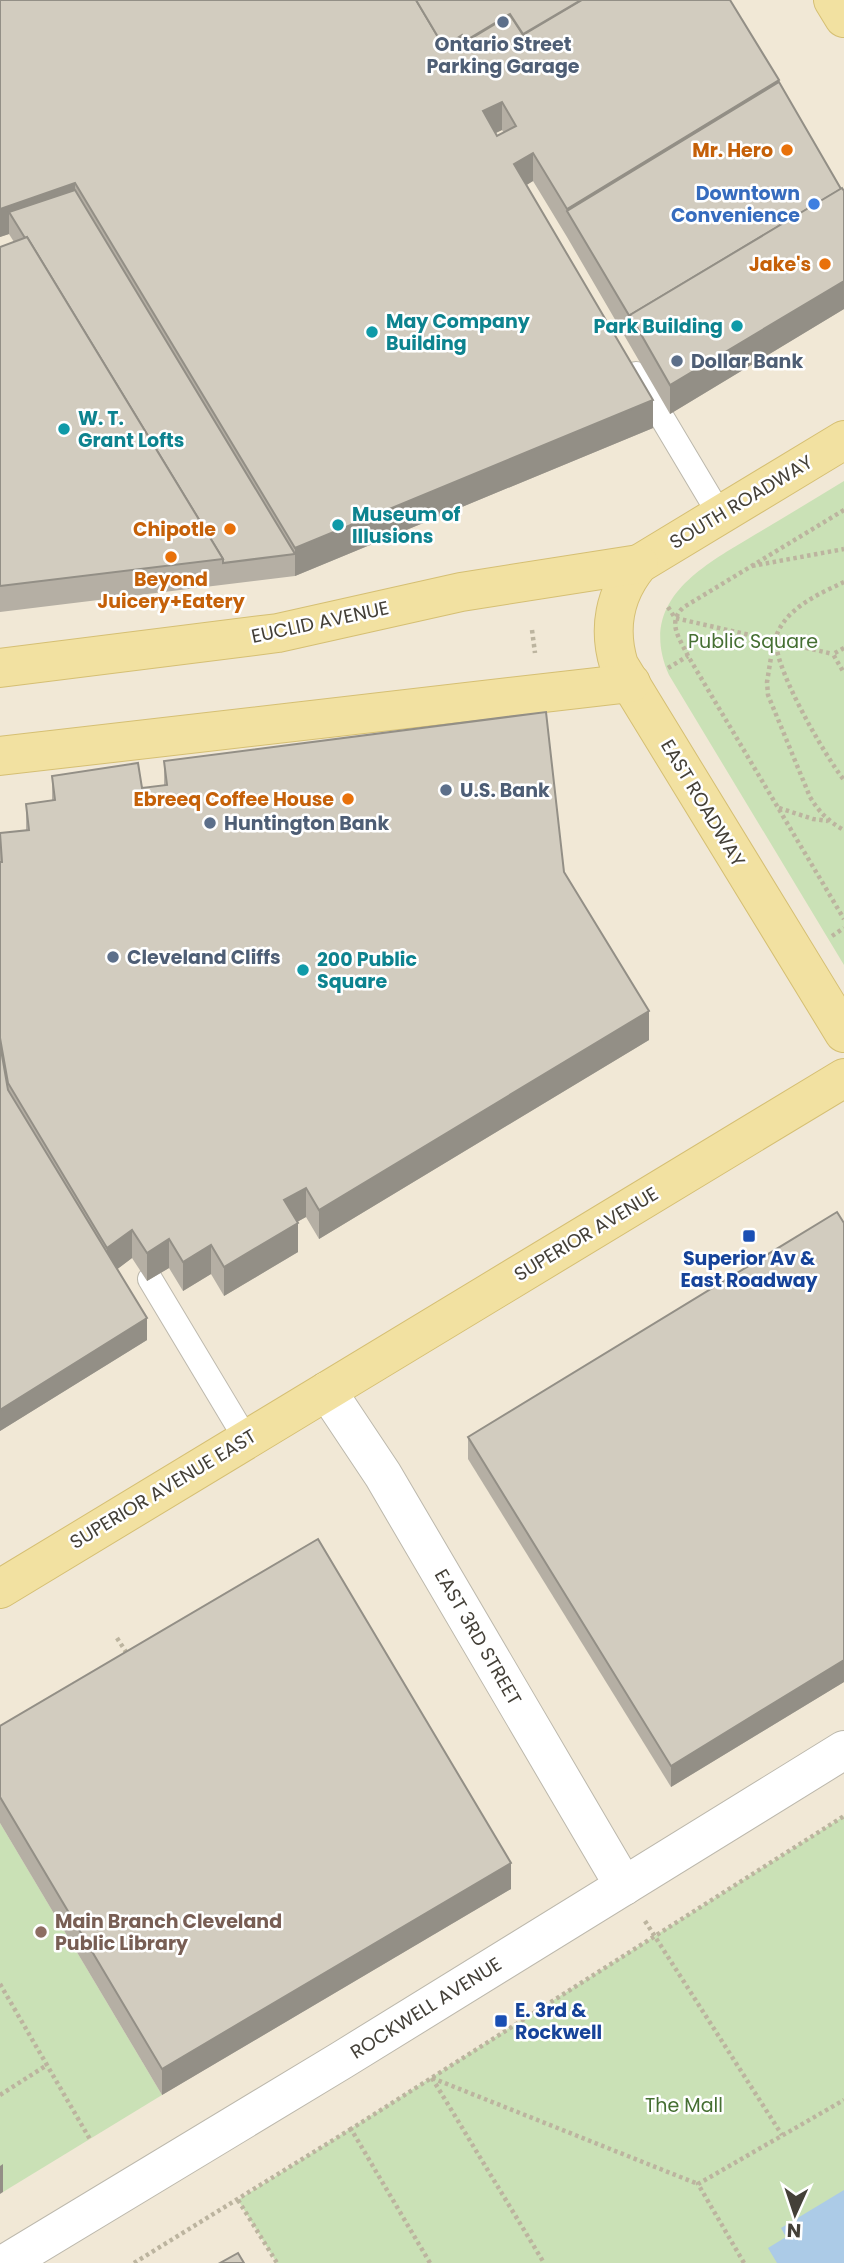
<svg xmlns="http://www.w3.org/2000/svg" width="844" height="2263" font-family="Poppins,sans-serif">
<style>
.commercial{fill:#f1e8d6}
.green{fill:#cae1b6}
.water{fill:#accbe7}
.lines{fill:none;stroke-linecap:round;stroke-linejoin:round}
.service-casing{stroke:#bcb8ac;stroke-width:26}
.minor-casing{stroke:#bcb8ac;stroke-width:40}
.tertiary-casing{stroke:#bcb8ac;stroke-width:40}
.primary-casing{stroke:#d5bf73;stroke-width:40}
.path{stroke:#bcb49f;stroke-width:4.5;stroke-dasharray:3.5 3.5;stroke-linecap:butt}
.service{stroke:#fff;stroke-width:24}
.minor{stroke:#fff;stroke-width:38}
.tertiary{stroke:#fff;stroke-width:38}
.primary{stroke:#f2e1a1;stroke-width:38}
.wall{fill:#b5afa4;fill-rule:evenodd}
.shaded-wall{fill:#938f86}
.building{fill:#d2ccbf;stroke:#938f86;stroke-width:2;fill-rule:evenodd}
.service-dot{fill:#5c6f8a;stroke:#fff;stroke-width:2.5}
.food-dot{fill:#e8710a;stroke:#fff;stroke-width:2.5}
.shop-dot{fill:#3f7fe0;stroke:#fff;stroke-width:2.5}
.culture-dot{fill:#0f9aa8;stroke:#fff;stroke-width:2.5}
.transit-dot{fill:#1a4fb4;stroke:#fff;stroke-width:2.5}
.education-dot{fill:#8d6e63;stroke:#fff;stroke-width:2.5}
.labels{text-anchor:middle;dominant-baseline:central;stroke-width:5;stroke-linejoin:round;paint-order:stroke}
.service-label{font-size:19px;font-weight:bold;fill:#4e5e75;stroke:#fff;text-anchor:start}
.food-label{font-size:19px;font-weight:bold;fill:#c56008;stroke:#fff;text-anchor:end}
.shop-label{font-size:19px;font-weight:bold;fill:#366cbe;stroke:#fff;text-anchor:end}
.culture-label{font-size:19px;font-weight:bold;fill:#0d838f;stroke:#fff;text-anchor:start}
.street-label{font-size:19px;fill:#444038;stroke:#fff}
.park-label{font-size:19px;fill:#456f32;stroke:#fff}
.transit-label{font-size:19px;font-weight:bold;fill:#164399;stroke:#fff}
.education-label{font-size:19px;font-weight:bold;fill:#785e54;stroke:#fff;text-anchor:start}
</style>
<rect width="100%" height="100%" fill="#f2f0e8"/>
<rect class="commercial" x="0" y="0" width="844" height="2263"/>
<g class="green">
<path d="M844 481V965L669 675C636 600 703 566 756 534 786 516 815 499 844 481Z"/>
<polygon points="844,1816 844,2263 277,2263 238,2200"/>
<polygon points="0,1823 162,2095 3,2192 0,2187"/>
</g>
<polygon class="water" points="844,2190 844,2263 777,2263 768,2248 786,2237 781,2228"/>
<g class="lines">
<g class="service-casing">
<g id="service">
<polyline points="636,374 720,515"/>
<polyline points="150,1279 246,1439"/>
</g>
</g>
<g class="minor-casing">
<polyline id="minor" points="327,1391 383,1475 624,1886"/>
</g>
<g class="tertiary-casing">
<polyline id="tertiary" points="6,2263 342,2060 844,1750"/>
</g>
<g class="primary-casing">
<g id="primary">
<polyline points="833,0 844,18"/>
<path d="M844 440 639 564C614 594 608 629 619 665L844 1033"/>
<polyline points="0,668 278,633 461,592 639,564"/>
<polyline points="0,756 631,683"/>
<polyline points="0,1589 844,1078"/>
</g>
</g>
<g class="path">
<path d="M844 510 684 607C666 622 680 639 688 656L844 919"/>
<polyline points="752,566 844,549"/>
<path d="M844 582C819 594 788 607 777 634 767 658 827 759 844 780"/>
<polyline points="668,607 675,618 833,654"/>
<polyline points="532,630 535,653"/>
<path d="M773 645 767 682 768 695 810 797C819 812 829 822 844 830"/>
<polyline points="844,648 833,654 844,673"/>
<polyline points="668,668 688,656"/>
<polyline points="779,808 813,819 828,821"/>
<polyline points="832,936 844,928"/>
<polyline points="117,1638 128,1655"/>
<polyline points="645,1921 782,2135"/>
<polyline points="0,1984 91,2141"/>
<polyline points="432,2078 698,2184"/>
<polyline points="432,2078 544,2263"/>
<polyline points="0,2095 47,2065"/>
<polyline points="238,2200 277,2263"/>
<polyline points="134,2263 351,2129"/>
<polyline points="430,2263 351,2129 844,1816"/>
<polyline points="744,2263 698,2184 844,2100"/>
</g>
<use href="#service" class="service"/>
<use href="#minor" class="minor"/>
<use href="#tertiary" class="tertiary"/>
<use href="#primary" class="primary"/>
</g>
<g class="wall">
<path d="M0 0 779 82 841 189 844 191V309L670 414 567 237 533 181 526 185 653 428 295 576 0 612V247L14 242 9 234 0 237ZM502 130 504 133 497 136 496 133Z"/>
<polygon points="164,761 564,872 649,1040 319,1239 306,1217 297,1222 298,1252 224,1296 211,1274 183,1291 169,1268 147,1281 132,1258 117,1269 147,1340 0,1431 0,833 26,830 26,804 52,800 52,776 142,788 164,785"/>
<polygon points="844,1223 844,1682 671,1787 468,1459 468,1437"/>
<polygon points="0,1726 511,1889 162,2095 0,1823"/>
</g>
<g class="shaded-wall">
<polygon points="779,80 779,108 567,211 567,209"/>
<polygon points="502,102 502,130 483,139 483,111"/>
<polygon points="533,153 533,181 514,193 514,164"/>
<polygon points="75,183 75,211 9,212 9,234 0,237 0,209"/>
<polygon points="844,281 844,309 670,414 670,385"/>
<polygon points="653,400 653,428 295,576 295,548"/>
<polygon points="649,1011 649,1040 319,1239 319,1210"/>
<polygon points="306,1188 306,1217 284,1229 284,1200"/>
<polygon points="298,1223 298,1252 224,1296 224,1267"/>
<polygon points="132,1230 132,1258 107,1277 107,1248"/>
<polygon points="169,1239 169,1268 147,1281 147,1253"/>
<polygon points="211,1245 211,1274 183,1291 183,1262"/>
<polygon points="147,1318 147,1340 0,1431 0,1410"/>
<polygon points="844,1660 844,1682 671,1787 671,1766"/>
<polygon points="511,1863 511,1889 162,2095 162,2069"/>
<polygon points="3,2164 3,2192 0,2194 0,2166"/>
</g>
<g class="building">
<path d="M0 0H416L444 47 462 36 465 42 510 15 523 35 582 0H730L779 80 567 209 533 153 514 164 653 400 295 548 75 183 0 209ZM502 102 516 126 497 136 483 111Z"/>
<polygon points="416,0 581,0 523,34 510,14 465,41 462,35 444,47"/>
<polygon points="779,82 841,189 630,315 630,317 567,211"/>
<polygon points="842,188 844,191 844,281 670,385 630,315"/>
<polygon points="75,190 295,554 223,563 223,559 27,237 25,238 9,212"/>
<polygon points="27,237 223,559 0,586 0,247"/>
<polygon points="546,712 564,872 649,1011 319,1210 306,1188 284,1200 298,1223 224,1267 211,1245 183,1262 169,1239 147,1253 132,1230 107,1248 8,1083 0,1038 0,862 2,862 0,833 29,830 26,804 55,800 52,776 138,763 142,788 167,785 164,761"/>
<polygon points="0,1044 8,1090 147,1318 0,1410"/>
<polygon points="837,1212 844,1223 844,1660 671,1766 468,1437"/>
<polygon points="318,1539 511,1863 162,2069 0,1797 0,1726"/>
<polygon points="238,2253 244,2263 220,2263"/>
</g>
<g class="service-dot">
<circle cx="503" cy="22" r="7"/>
<circle cx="677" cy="361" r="7"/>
<circle cx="446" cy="790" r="7"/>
<circle cx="210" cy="823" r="7"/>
<circle cx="113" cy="957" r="7"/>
</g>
<g class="food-dot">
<circle cx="787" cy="150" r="7"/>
<circle cx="825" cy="264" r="7"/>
<circle cx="230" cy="529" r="7"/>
<circle cx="171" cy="557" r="7"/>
<circle cx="348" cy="799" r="7"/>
</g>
<circle class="shop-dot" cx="814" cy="204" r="7"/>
<g class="culture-dot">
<circle cx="737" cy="326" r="7"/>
<circle cx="372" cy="332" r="7"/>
<circle cx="64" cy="429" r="7"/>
<circle cx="338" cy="525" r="7"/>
<circle cx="303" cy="970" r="7"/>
</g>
<g class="transit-dot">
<rect x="742" y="1229" width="14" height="14" rx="3.5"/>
<rect x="494" y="2014" width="14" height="14" rx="3.5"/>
</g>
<circle class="education-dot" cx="41" cy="1932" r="7"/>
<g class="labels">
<g class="service-label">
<text x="503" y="44" text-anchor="middle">Ontario Street<tspan x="503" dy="22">Parking Garage</tspan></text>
<text x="691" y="361">Dollar Bank</text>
<text x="460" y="790">U.S. Bank</text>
<text x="224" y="823">Huntington Bank</text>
<text x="127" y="957">Cleveland Cliffs</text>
</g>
<g class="food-label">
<text x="773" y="150">Mr. Hero</text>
<text x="811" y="264">Jake's</text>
<text x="216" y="529">Chipotle</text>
<text x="171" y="579" text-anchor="middle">Beyond<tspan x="171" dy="22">Juicery+Eatery</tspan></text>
<text x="334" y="799">Ebreeq Coffee House</text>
</g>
<g class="shop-label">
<text x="800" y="193">Downtown<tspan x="800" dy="22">Convenience</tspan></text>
</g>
<g class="culture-label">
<text x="386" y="321">May Company<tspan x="386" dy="22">Building</tspan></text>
<text x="723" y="326" text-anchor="end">Park Building</text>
<text x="78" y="418">W. T.<tspan x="78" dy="22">Grant Lofts</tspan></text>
<text x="352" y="514">Museum of<tspan x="352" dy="22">Illusions</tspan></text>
<text x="317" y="959">200 Public<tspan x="317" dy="22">Square</tspan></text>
</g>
<g class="street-label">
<text transform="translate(741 502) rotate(-31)">SOUTH ROADWAY</text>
<text transform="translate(320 622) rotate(-12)">EUCLID AVENUE</text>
<text transform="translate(703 803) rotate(59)">EAST ROADWAY</text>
<text transform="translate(586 1234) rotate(-31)">SUPERIOR AVENUE</text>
<text transform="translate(163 1489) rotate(-31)">SUPERIOR AVENUE EAST</text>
<text transform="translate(478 1637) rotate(60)">EAST 3RD STREET</text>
<text transform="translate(426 2008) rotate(-32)">ROCKWELL AVENUE</text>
</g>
<g class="park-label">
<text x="753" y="641">Public Square</text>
<text x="684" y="2105">The Mall</text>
</g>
<g class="transit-label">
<text x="749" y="1258">Superior Av &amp;<tspan x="749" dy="22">East Roadway</tspan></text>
<text x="515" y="2010" text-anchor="start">E. 3rd &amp;<tspan x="515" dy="22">Rockwell</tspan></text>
</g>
<g class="education-label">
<text x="55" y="1921">Main Branch Cleveland<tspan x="55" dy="22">Public Library</tspan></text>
</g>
</g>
<g transform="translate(795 2214) rotate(183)" stroke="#ffffff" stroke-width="5" paint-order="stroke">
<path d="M0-5L12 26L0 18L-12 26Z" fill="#444038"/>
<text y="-10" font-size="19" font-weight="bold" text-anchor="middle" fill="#444038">N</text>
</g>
</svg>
